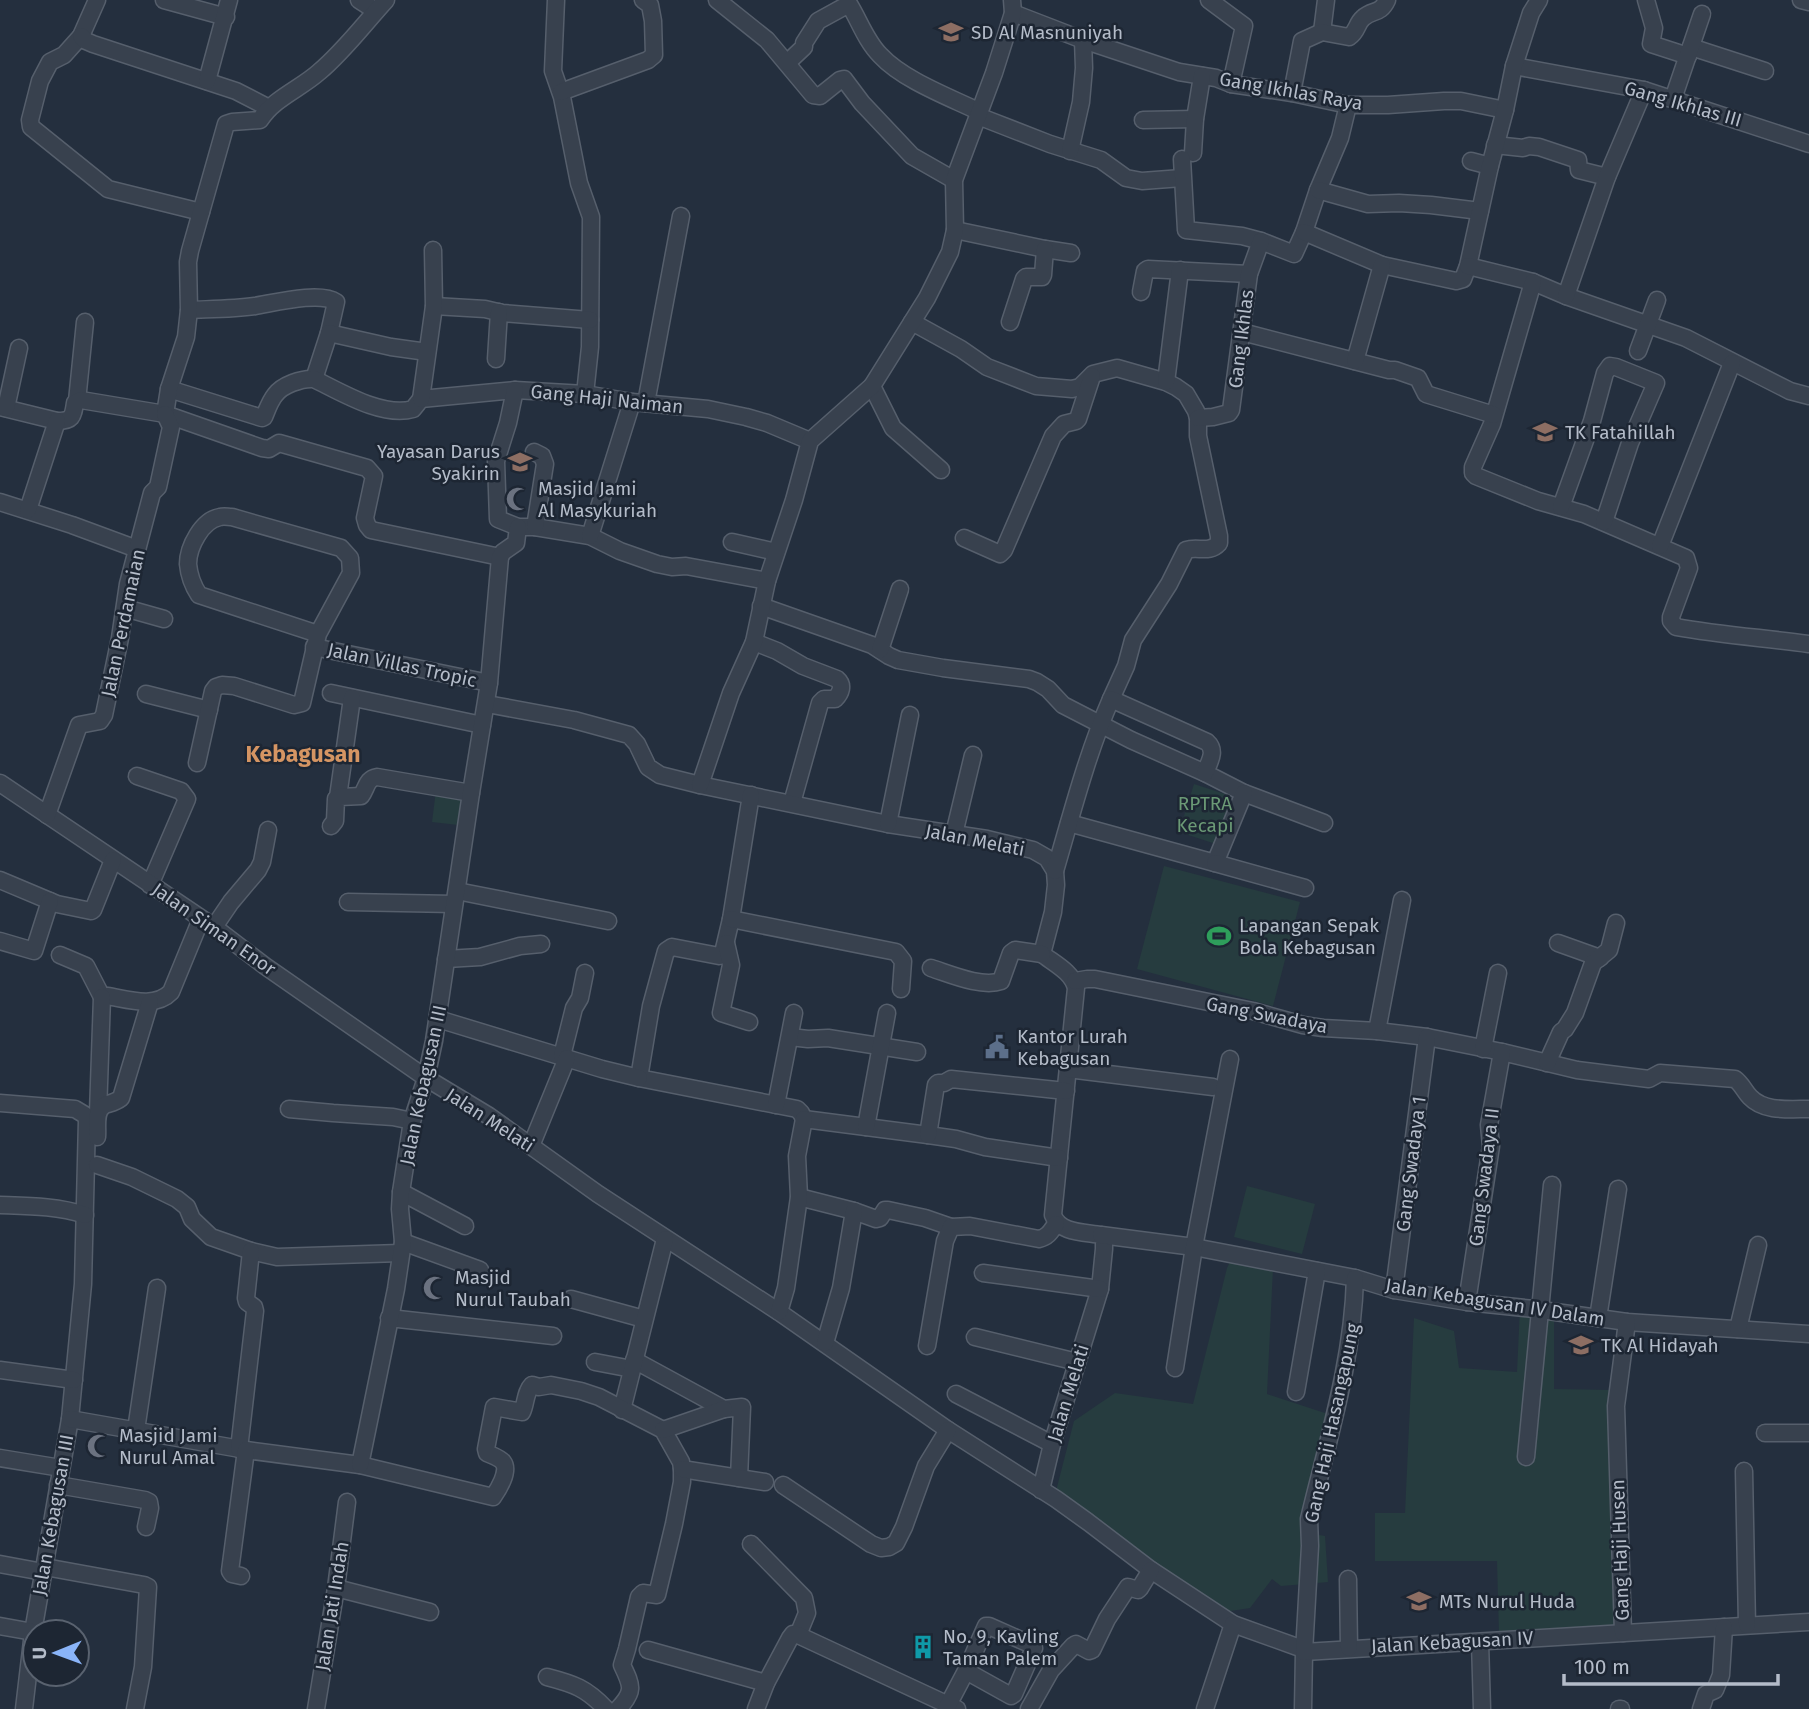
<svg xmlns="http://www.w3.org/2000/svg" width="1809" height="1709" font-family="'Fira Sans',sans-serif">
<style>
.green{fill:#263c3f}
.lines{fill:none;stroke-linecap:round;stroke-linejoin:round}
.minor-casing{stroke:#565f6c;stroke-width:19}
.minor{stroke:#38414e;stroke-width:16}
.labels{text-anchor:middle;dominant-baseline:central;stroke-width:5;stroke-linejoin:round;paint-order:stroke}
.poi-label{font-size:19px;fill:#b4bcc9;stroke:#1d2633;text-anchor:start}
.street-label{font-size:19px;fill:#b4bcc9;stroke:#1d2633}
.park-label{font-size:19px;fill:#6b9a76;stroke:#1d2633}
.quarter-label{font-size:23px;font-weight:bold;fill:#d59563;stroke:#1d2633}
</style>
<rect width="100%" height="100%" fill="#242f3e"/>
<g class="green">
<polygon points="1194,784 1231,796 1216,844 1179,832"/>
<polygon points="436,790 462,793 458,825 432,822"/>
<polygon points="1164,866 1300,902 1273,1006 1137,969"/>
<polygon points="1247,1186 1315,1204 1302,1254 1234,1237"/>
<polygon points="1232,1258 1273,1268 1267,1394 1331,1415 1328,1481 1307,1533 1325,1536 1328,1582 1281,1586 1272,1579 1250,1608 1224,1612 1056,1491 1074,1421 1115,1393 1193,1404 1227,1268"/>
<polygon points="1520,1308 1554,1314 1554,1389 1613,1390 1614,1627 1499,1634 1497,1561 1375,1561 1375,1513 1405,1513 1414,1318 1454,1331 1459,1368 1517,1372"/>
</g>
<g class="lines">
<g class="minor-casing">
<g id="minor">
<polyline points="97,0 81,36 64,55 50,62 40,81 30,120 31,127 108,189 201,212"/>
<polyline points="164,0 226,17"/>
<polyline points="359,0 376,11"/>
<polyline points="556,0 553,71 562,97 579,183 591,217 590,347 585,394"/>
<polyline points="717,0 767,40 813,95 820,96 840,80 844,79 862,103 912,156 954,180"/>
<polyline points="1209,0 1244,26 1231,84"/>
<polyline points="1646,0 1654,28 1651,44 1688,56"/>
<polyline points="1801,0 1809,2"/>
<polyline points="1013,13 1083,40 1179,72 1216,78 1231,84 1292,93 1348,105 1388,105 1444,101 1461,101 1505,110"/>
<polyline points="1322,32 1326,0"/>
<polyline points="81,36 86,41 93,44 236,91 269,108"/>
<polyline points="1691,47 1765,71"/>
<path d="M787 63 804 47V43L818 21 849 4C859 20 866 41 880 55 903 80 949 97 980 112"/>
<polyline points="1514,66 1644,90 1809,144"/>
<polyline points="207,81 229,0"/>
<polyline points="561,92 648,60 654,55 653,21 650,5 643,0"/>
<path d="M1292 93 1302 41 1322 32 1349 37C1358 31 1356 24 1363 18 1373 9 1380 15 1387 0"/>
<polyline points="1673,99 1702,14"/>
<polyline points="978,116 1050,144 1101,160 1126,178 1142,181 1182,178"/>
<polyline points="1143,120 1195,119"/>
<polyline points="1495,145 1523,148 1529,146 1539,147 1578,160 1579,170 1607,177"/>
<polyline points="1070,151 1081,102 1084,68 1083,40"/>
<polyline points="1193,153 1195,119 1202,76"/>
<polyline points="1182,159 1186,230 1242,236 1261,241 1294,254 1304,232 1318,190 1340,138 1348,105"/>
<polyline points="1471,161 1490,166"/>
<polyline points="1318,190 1368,204 1399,203 1431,205 1480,211"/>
<polyline points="955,230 1045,249 1071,253"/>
<polyline points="1304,232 1382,265 1456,281 1463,279 1468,266 1490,166 1505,110 1514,66 1531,13 1539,0"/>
<polyline points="1468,266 1533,282 1566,296 1686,338 1790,391 1809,396"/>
<path d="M1533 282 1492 424 1473 467V473L1476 476 1538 501 1584 514 1686 558 1689 568 1671 617V621L1676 627C1720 635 1765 638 1809 644"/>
<polyline points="1141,292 1145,271 1148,269 1249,274"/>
<polyline points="1566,296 1607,177 1644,90"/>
<polyline points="434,306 485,309 502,313 590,320"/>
<path d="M189 310C211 309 234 309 255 306 274 303 320 291 336 302L329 333"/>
<path d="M912 322 961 349 987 367 1036 386 1072 389 1080 387 1093 374 1117 368 1166 382 1176 387 1186 394 1196 411 1198 418V436L1219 536V543C1209 554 1198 546 1186 550L1169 584 1133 640 1126 666 1111 699"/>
<polyline points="1010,322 1024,279 1026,277 1042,277 1043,275 1045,249"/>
<polyline points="1242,332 1389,370 1395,370 1418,378 1426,394 1494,415"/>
<polyline points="1638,351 1657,300"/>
<polyline points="496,359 499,312"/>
<polyline points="1355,361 1382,265"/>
<polyline points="314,379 329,333 391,347 427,352"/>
<polyline points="1166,382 1180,270"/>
<polyline points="872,386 893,428 941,470"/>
<path d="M169 389 262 418 264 417C267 410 270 401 275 395 282 385 302 378 314 379 341 392 383 418 413 409L421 399 515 390 585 394 632 402 708 409 746 417 767 423 810 441"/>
<polyline points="515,390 508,423 496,461 498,519 518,527 535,527 590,536 620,551 657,564 672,567 686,566 767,581"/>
<polyline points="421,399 434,306 433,250"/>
<polyline points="77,401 85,322"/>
<polyline points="646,403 681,216"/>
<path d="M0 407 57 421C72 421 73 417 75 403L81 400 165 414 262 448 269 449 279 443 367 468 374 476 365 518 367 525 371 530 500 557"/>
<polyline points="6,408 19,348"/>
<path d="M165 414 169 389 186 337 189 310 188 262 190 251 226 124 232 122 260 120C274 98 300 89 319 72 344 51 364 24 386 0"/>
<polyline points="1198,418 1213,417 1229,413 1231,410 1249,274 1261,241"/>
<polyline points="534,452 542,456 545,464 535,527"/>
<polyline points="0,502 72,525 137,549"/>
<polyline points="1561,507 1592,421 1605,373 1610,366 1616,367 1656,383 1630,443 1604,522"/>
<polyline points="28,510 57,421"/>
<polyline points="590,536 632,402"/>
<polyline points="964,538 1000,554 1004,550 1053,436 1064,424 1076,421 1078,419 1092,376"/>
<polyline points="732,542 776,552"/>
<polyline points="1660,546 1732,363"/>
<polyline points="761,606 872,645 889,656 898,660 943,668 1029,679 1037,682 1048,689 1063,705 1131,740 1205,773 1244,793 1324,823"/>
<polyline points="125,608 164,619"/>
<path d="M754 642 777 651 803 666 837 679C844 685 841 693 835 699H824L820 703 792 803"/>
<polyline points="314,647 489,683"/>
<polyline points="880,650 900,589"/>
<polyline points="331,693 482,725"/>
<polyline points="146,694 209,710"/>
<path d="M487 704 574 720 629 735 637 744 648 767 660 775 700 785 888 824 987 839 1033 850 1047 858 1055 871 1056 885 1053 912 1042 954C1055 964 1072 972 1076 988L1053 1215C1059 1233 1083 1232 1101 1235L1104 1240V1249L1100 1289 1052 1444 1041 1490"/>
<path d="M197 763 213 691 216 687 222 685 234 686 294 705 302 703 318 634 351 573 350 558 341 548 232 517C228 517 224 516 220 517 202 520 188 547 188 564 189 575 193 586 199 595L318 634"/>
<polyline points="137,776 181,791 187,799 150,885"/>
<polyline points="0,783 214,927 265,966 426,1078 489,1116 598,1194 779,1312 948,1430 1056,1499 1088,1522 1151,1570 1233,1624 1300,1648 1304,1652 1303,1709"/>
<polyline points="700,785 731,693 754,642 767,581 794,500 810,441 872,386 927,298 950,252 955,230 954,180 994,73 1013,13 1012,0"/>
<polyline points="751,795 731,919 723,953 719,956 672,947 666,951 651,1006 639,1078 797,1109 801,1113 804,1119"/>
<polyline points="338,797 352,698"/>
<polyline points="47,815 79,725 100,721 104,715 120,638 128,584 152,493 158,487 171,427 165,414"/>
<polyline points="1069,823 1215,863 1244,793"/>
<polyline points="888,824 910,715"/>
<path d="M331 826 335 821 336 799 340 797 361 796C367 788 366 779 377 777L471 793"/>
<polyline points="954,834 973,755"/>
<polyline points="1215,863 1305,888"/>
<path d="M1055 871C1072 813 1087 754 1111 699L1207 742C1217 751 1209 762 1205 773"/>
<polyline points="0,880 57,904 91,911 93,910 113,860"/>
<polyline points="457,891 608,921"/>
<polyline points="348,902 454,904"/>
<polyline points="731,919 896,952 903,961 901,989"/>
<polyline points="214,927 231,902 258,870 262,862 268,830"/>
<polyline points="0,941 34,951 50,901"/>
<polyline points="726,943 731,965 721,1013 749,1022"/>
<polyline points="1558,943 1600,958"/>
<polyline points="60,955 86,966 102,997"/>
<polyline points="446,959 480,957 520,946 541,944"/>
<path d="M931 968C950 974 982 988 1001 981L1011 953 1015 950 1042 954"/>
<path d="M1075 981 1087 979H1095L1253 1011 1303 1025 1323 1028 1377 1031 1427 1037 1502 1052 1577 1070 1649 1079 1660 1073 1735 1079C1742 1084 1744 1091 1750 1097 1764 1112 1789 1109 1809 1109"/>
<path d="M102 997 107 996C127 999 155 1009 171 992L201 919"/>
<polyline points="438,1019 602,1069 639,1078"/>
<polyline points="1377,1031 1402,900"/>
<polyline points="790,1037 808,1039 828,1038 917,1052"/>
<polyline points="1483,1049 1498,973"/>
<polyline points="562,1056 574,1008 580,998 585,973"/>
<polyline points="1547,1063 1561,1032 1565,1029 1575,1013 1593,963 1609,950 1616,923"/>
<polyline points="1068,1069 1213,1087"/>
<polyline points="0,1103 75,1109 85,1115 87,1120 83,1284 70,1419 33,1632 24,1709"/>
<polyline points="776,1105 794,1013"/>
<polyline points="289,1109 333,1113 393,1117 412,1121"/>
<polyline points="98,1113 102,997"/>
<polyline points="804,1119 928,1135 956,1139 985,1147 1059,1158"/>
<polyline points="866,1127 887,1013"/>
<polyline points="928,1135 936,1085 938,1083 944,1083 951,1079 1066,1091"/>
<path d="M97 1137C98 1126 94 1110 105 1105 111 1103 116 1102 121 1098L150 1002"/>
<polyline points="531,1146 567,1058"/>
<polyline points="97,1165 132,1177 177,1199 187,1207 192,1219 211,1237 251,1251 277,1257 400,1253"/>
<polyline points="401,1192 465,1226"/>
<polyline points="799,1197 854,1211 876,1219 880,1218 885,1210 888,1210 925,1218 951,1227"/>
<path d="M0 1205C29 1206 57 1206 85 1215"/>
<polyline points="1101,1235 1194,1247 1355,1278 1394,1290 1467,1302 1534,1309 1627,1322 1809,1334"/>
<polyline points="403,1242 480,1270"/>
<polyline points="983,1273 1100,1289"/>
<path d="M1355 1278C1353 1360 1328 1440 1309 1519L1310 1546 1304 1652 1809 1622"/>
<polyline points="1394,1290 1427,1037"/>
<polyline points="571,1299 644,1319"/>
<polyline points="1467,1302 1491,1146 1489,1125 1502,1052"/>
<polyline points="779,1312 786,1288 799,1197 797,1156 804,1119"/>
<polyline points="389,1318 553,1336"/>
<polyline points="1598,1318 1618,1189"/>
<polyline points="1738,1329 1758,1245"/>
<polyline points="975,1337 1077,1362"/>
<polyline points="825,1343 841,1288 854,1211"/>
<path d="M927 1346 945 1241 951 1227 970 1226 1039 1239C1048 1237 1051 1231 1056 1224"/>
<polyline points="634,1360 724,1409 742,1407 739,1478"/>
<polyline points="595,1362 632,1369"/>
<polyline points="1175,1368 1194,1247 1230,1059"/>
<polyline points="0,1370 74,1380"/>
<polyline points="1296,1392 1317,1271"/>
<polyline points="956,1394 1052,1444"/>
<polyline points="622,1410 665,1239"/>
<path d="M70 1419 246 1450 360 1465 493 1497C498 1490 510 1471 503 1462 500 1458 491 1455 487 1453L486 1449 494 1407 522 1412C526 1404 525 1392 532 1385L539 1387 551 1385 581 1391 599 1397 663 1430 681 1462 682 1469V1482L674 1524 657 1595 643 1593 639 1597 627 1649 622 1665C632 1686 635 1691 618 1709"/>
<polyline points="136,1430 157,1288"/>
<polyline points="663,1430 724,1409"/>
<polyline points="1765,1433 1809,1433"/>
<polyline points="239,1449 255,1311 254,1307 247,1302 246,1298 251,1251"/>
<polyline points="1526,1457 1552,1185"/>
<polyline points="0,1458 61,1468"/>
<polyline points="360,1465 396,1289 403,1242 400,1209 401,1192 412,1121 426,1078 434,1041 471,793 489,683 500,557 503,552 516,543 518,527"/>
<polyline points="682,1469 765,1482"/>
<polyline points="1744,1471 1747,1625"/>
<polyline points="58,1485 145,1500 149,1502 150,1508 146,1527"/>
<polyline points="783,1485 871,1544 881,1548 889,1547 896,1543 904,1527 926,1466 948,1430"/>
<polyline points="751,1544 804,1598 807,1613 798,1635"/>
<polyline points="0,1564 43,1572"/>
<polyline points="45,1567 144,1585 148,1587 143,1667 135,1709"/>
<polyline points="241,1576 232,1574 230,1571 246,1450"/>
<polyline points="1348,1579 1349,1648"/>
<polyline points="336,1588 430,1612"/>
<polyline points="0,1626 33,1632"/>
<polyline points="1623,1633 1616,1406 1627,1322"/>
<polyline points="1480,1642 1482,1709"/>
<polyline points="648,1650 766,1683"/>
<path d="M547 1677C574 1684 586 1688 606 1709"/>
<polyline points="316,1709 336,1588 347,1502"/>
<polyline points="756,1709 766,1683 790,1638 793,1634 798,1635 957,1709"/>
<polyline points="946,1709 966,1671 986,1626 989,1626 1032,1645 1034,1648 1014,1694 1011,1696 966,1671"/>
<polyline points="1029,1709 1051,1670 1073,1646 1076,1644 1089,1651 1092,1650 1107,1619 1128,1587 1138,1590 1140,1588 1151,1570"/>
<polyline points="1205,1709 1233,1624"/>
<polyline points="1619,1709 1621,1709"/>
<polyline points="1701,1709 1706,1694 1715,1690 1721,1675 1724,1627"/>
</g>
</g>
<use href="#minor" class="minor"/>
</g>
<defs>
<g id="school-bare" transform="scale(1.89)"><path d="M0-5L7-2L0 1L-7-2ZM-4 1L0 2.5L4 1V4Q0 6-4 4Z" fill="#8d6e63" stroke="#1d2633" stroke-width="2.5" paint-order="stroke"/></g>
<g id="mosque-bare" transform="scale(1.89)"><path d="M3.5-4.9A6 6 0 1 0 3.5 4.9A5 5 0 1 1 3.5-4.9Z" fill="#6b7280" stroke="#1d2633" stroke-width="2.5" paint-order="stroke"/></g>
<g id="stadium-bare" transform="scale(1.89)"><path d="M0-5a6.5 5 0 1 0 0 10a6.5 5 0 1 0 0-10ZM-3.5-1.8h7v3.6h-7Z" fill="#2e9e5b" stroke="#1d2633" stroke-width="2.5" paint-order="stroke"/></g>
<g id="civic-bare" transform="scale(1.89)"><path d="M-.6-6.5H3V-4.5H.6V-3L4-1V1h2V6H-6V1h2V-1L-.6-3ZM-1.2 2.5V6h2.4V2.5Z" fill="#5c6f8a" stroke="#1d2633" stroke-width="2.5" paint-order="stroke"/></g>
<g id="building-bare" transform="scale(1.89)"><path d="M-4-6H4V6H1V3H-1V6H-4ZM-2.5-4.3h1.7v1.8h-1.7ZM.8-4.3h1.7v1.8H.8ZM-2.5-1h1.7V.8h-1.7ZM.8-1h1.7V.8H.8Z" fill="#0f9aa8" stroke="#1d2633" stroke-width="2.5" paint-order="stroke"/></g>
</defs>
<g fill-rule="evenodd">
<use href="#school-bare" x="951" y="32"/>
<use href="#school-bare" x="1545" y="432"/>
<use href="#school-bare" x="520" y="462"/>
<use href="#mosque-bare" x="518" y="499"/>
<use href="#stadium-bare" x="1219" y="936"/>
<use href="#civic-bare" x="997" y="1047"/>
<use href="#mosque-bare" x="435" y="1288"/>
<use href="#school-bare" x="1581" y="1345"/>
<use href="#mosque-bare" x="99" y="1446"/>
<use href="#school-bare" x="1419" y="1601"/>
<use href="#building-bare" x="923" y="1647"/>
</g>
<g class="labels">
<g class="poi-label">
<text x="971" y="32">SD Al Masnuniyah</text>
<text x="1565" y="432">TK Fatahillah</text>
<text x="500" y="451" text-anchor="end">Yayasan Darus<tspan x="500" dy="22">Syakirin</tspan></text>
<text x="538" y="488">Masjid Jami<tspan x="538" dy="22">Al Masykuriah</tspan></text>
<text x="1239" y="925">Lapangan Sepak<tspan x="1239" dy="22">Bola Kebagusan</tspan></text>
<text x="1017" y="1036">Kantor Lurah<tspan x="1017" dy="22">Kebagusan</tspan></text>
<text x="455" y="1277">Masjid<tspan x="455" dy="22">Nurul Taubah</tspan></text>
<text x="1601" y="1345">TK Al Hidayah</text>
<text x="119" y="1435">Masjid Jami<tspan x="119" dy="22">Nurul Amal</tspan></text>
<text x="1439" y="1601">MTs Nurul Huda</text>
<text x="943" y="1636">No. 9, Kavling<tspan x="943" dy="22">Taman Palem</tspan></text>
</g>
<g class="street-label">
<text transform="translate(1291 91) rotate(10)">Gang Ikhlas Raya</text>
<text transform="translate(1683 104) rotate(16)">Gang Ikhlas III</text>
<text transform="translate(1241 339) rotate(-83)">Gang Ikhlas</text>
<text transform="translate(607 399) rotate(6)">Gang Haji Naiman</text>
<text transform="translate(123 623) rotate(-78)">Jalan Perdamaian</text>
<text transform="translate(402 665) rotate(12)">Jalan Villas Tropic</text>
<text transform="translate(975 840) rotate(11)">Jalan Melati</text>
<text transform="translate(214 929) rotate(35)">Jalan Siman Enor</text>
<text transform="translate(1267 1015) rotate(11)">Gang Swadaya</text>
<text transform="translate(423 1085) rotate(-78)">Jalan Kebagusan III</text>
<text transform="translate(490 1120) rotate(33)">Jalan Melati</text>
<text transform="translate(1411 1164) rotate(-83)">Gang Swadaya 1</text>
<text transform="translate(1484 1177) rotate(-83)">Gang Swadaya II</text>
<text transform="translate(1495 1302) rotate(9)">Jalan Kebagusan IV Dalam</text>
<text transform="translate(1068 1393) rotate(-73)">Jalan Melati</text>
<text transform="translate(1332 1423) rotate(-78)">Gang Haji Hasangapung</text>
<text transform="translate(53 1515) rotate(-80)">Jalan Kebagusan III</text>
<text transform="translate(1620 1550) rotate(-92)">Gang Haji Husen</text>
<text transform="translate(332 1606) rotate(-81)">Jalan Jati Indah</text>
<text transform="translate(1452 1642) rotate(-3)">Jalan Kebagusan IV</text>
</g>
<g class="park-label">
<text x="1205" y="803">RPTRA<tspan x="1205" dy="22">Kecapi</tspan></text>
</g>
<g class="quarter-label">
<text x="303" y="754">Kebagusan</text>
</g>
</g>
<g transform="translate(56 1653) rotate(269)"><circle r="33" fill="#1d2633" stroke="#59626f" stroke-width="2"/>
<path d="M0-5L12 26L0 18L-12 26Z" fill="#8ab4f8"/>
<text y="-10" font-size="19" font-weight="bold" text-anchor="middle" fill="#b4bcc9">U</text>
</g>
<path d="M1564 1674v10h214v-10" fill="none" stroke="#b4bcc9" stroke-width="3.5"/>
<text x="1574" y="1674" font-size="21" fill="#b4bcc9" stroke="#1d2633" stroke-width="5" paint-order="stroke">100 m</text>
</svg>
